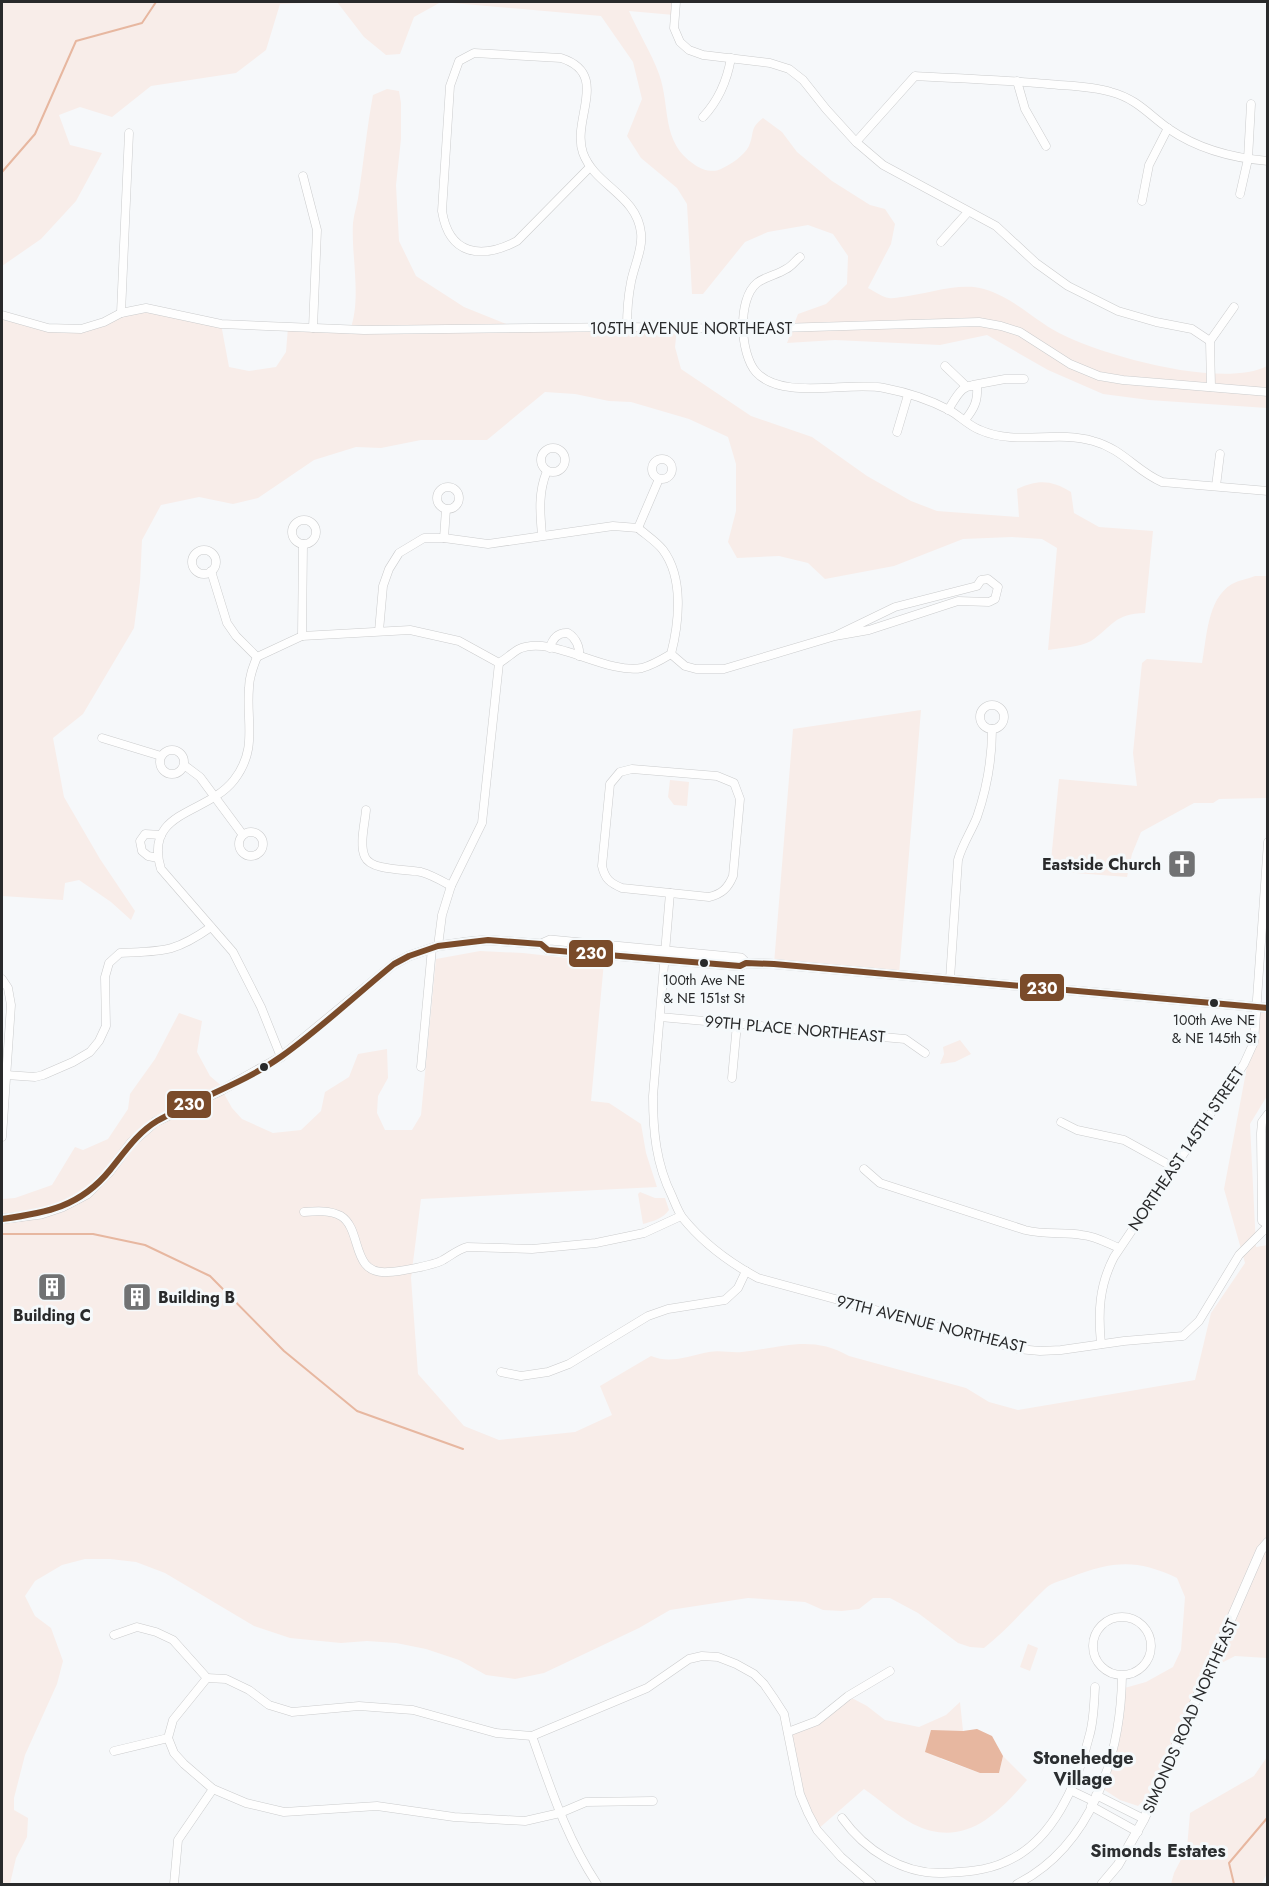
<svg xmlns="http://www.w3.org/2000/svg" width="1269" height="1886" font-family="Jost,sans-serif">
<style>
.green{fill:#f8ede9}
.water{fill:#e7b7a0}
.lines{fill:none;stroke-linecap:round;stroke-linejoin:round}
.stream{stroke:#e7b7a0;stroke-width:2}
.minor-casing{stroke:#cbcccd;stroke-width:9}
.major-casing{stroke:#cbcccd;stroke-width:10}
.minor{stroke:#fefefe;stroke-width:8}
.major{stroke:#fefefe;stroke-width:9}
.bus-1-casing{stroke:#f5f9fb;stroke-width:10}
.bus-1{stroke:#7a4b2a;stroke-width:6}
.bus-dot{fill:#292a2b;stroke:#f5f9fb;stroke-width:2}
.labels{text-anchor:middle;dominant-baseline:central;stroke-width:6;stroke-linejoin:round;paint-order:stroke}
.bus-label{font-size:14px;fill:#292a2b;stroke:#f5f9fb}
.street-label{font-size:16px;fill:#292a2b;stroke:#f5f9fb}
.poi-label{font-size:16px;font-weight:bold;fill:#292a2b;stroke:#f5f9fb;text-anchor:end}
.neighbourhood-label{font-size:18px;font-weight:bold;fill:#2b2e30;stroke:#f5f9fb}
.line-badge{stroke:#f5f9fb;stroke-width:2}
.badge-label{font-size:16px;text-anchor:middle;font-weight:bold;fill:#fff}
</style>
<rect width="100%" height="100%" fill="#f6f8fa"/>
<g class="green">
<path d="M2 2H676L674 15 629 11C638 32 651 52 659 74 671 107 660 142 695 165 702 170 713 173 721 169 731 164 744 156 749 146 755 132 749 129 763 118L782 132 797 152 832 181 870 205 885 209 895 224 891 244 868 288C874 291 882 297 889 298 893 299 898 297 902 297 928 294 959 282 984 289 1014 298 1033 319 1059 333 1103 356 1223 389 1267 366V408L1149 400 1103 394 1048 370 987 335 940 345 835 340 787 343 798 314 826 304 847 284 848 256 833 234 808 225 768 232 745 242 703 294H692L687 204 677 188 641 158 627 136 642 99 633 62 601 16 441 2 414 17 400 54 386 55 364 37 337 2 280 4 266 50 236 73 151 86 112 117 80 107 59 115 70 145 102 153 76 201 41 239 2 266Z"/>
<path d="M387 89 399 91 401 103V139L396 185 399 241 416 276 464 307 516 328H677L675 347 681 369 751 416 812 437 867 476 911 501 937 511 1019 517 1017 489C1038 479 1052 480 1071 492L1074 513 1099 527 1153 531 1145 613C1115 613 1112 627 1091 641 1080 647 1061 648 1048 650L1057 548 1042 539 1012 537 963 539 894 566 825 579 808 563 779 556 737 558 728 542 736 511V464L728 437 689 419 631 402 609 401 575 394 545 392 487 440H421L381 448 356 447 314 460 258 498 233 504 199 497 161 505 142 540 140 582 134 628 83 714 53 738 64 797 100 859 135 911 131 920 111 902 79 880 65 883 63 900 2 896V315L48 328 81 329 146 308 221 324 229 367 249 371 276 367 286 352 288 327 350 330C362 299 351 256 353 223 354 213 358 202 359 192 364 159 367 127 373 95Z"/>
<path d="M1255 576H1267V798L1219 799 1213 803H1194L1141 832 1132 854 1127 877 1050 871 1059 779 1137 786 1133 753 1142 663 1147 659 1202 663C1207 637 1207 599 1232 584 1239 580 1248 579 1255 576Z"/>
<polygon points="921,710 899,974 774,964 793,729"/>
<polygon points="670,780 689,782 687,806 674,805 668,797"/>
<path d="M480 951 523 953 604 962 591 1101 609 1103 641 1124 646 1153 657 1187 421 1199 411 1278 418 1374 464 1426 499 1440 575 1432 612 1415 600 1386 651 1356C670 1364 689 1356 709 1352 720 1350 731 1353 742 1352 781 1348 811 1334 849 1356L966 1388 989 1402 1018 1410 1195 1380 1211 1313 1245 1263 1224 1189 1258 1008 1267 1009V1096L1250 1124 1256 1247 1268 1245 1267 1658 1235 1656 1210 1669 1159 1785 1138 1806 1120 1800 1103 1789 1121 1689 1146 1682 1173 1667 1181 1650 1185 1597 1177 1578C1136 1559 1114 1561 1071 1577 1064 1580 1052 1582 1046 1588 1025 1608 1007 1630 984 1648L970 1647 958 1643 918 1613 890 1598H873L859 1609 842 1611 823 1610 805 1602 748 1598 670 1610 639 1628 544 1673 515 1679 486 1675 459 1660 426 1649 396 1643 367 1641 341 1643 290 1638 254 1626 165 1573 136 1562 110 1559H85L62 1565 35 1581 25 1596 35 1616 51 1628 63 1661 57 1684 25 1755 14 1798V1810L28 1818 27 1837 16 1858 10 1884H2V1199L15 1198 52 1185 75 1147 83 1150 108 1139 128 1109 130 1094 155 1059 179 1013 202 1021 197 1052 210 1076 224 1088 222 1090 232 1108 242 1119 273 1133 301 1130 321 1111 325 1092 349 1077 358 1054 387 1049 388 1078 378 1096 377 1113 385 1130H412L421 1115 436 959Z"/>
<polygon points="960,1040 971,1054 955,1062 940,1064 944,1054 943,1047"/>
<path d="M640 1192 655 1198H665L669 1210C663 1219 653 1221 643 1224L638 1194Z"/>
<polygon points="1028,1644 1038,1648 1030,1671 1020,1667"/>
<path d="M848 1696 867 1706 885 1720 919 1727 946 1715 960 1702 963 1731H931L941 1759 980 1773H999L1003 1756 1027 1780C996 1816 963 1849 913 1824 896 1815 880 1800 864 1789L817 1830 808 1813 788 1732 817 1721Z"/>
<polygon points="1267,1757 1267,1874 1261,1884 1171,1884 1174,1873 1187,1848 1190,1813 1254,1776"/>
</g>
<polygon class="water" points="977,1729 992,1736 1003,1756 999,1773 980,1773 925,1752 931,1730 963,1731"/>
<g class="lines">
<g class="stream">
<polyline points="2,172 35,134 76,41 142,23 156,2"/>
<polyline points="2,1234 93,1234 145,1245 210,1276 284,1351 357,1411 463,1449"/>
<polyline points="1234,1884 1229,1863 1268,1817"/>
</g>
<g class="minor-casing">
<g id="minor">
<polyline points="676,2 674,28 680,42 689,50 703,55 770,63 789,69 803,80 826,109 856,142 883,165 996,226 1036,263 1068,286 1118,311 1156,322 1192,329 1210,341"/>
<polyline points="1017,81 1025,109 1046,146"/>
<path d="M703 117C719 100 727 81 731 58"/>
<path d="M856 142 915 76C959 78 1004 80 1048 84 1069 86 1091 86 1111 92 1137 99 1148 114 1169 129 1198 149 1232 158 1268 161"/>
<path d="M590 167 517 241C481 260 449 255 442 211L450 86 459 61 474 53 561 58C611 74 571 119 583 153 595 186 637 195 641 233 643 249 634 266 631 282 628 297 627 312 627 327"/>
<polyline points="303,176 317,230 313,328"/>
<polyline points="1240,194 1248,159 1251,104"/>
<polyline points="1142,201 1149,165 1168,128"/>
<polyline points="941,242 968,212"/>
<path d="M800 257C795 261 791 267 786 269 777 275 766 276 757 283 737 299 740 354 756 372 782 401 848 381 884 388 905 392 930 400 949 410 960 416 969 426 980 430 1016 446 1056 430 1093 441 1123 449 1136 471 1162 482L1268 491"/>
<polyline points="121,313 129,133"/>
<polyline points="2,315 48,328 81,329 104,322 121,313 146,308 221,324 364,330 627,327 742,329 979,322 1001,326 1020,332 1070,364 1099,376 1123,380 1268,392"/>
<polyline points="945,366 966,386"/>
<polyline points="973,385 1005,379 1024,379"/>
<polyline points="1211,387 1210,341 1234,307"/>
<path d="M948 410C955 400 962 381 977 387 978 401 974 409 965 420"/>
<polyline points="897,432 908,395"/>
<circle cx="553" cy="460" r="12"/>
<circle cx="662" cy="469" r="10"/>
<polyline points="1216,486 1220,454"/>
<circle cx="448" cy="498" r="11"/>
<circle cx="304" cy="532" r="12"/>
<polyline points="638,528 659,479"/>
<path d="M542 535C540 513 538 492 547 471"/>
<polyline points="444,538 446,509"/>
<circle cx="204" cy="562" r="12"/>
<polyline points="211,571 227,623 236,636 257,657"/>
<polyline points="379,631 383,586 389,569 399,553 424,538 444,538 488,544 613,526 638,528"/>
<polyline points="302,636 303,544"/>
<path d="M550 648C552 639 558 632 568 633 576 638 580 647 579 656"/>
<polyline points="671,654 685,666 696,669 724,669 835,636 869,630 958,601 989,602 995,599 998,587 988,579 981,580 977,586 895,607 835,636"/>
<path d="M257 657 302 636 410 630 459 641 499 663C506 659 512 653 519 649 551 634 606 675 642 668 653 665 661 660 671 654 679 623 684 578 663 550 657 542 646 535 638 528"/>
<path d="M257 657C253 667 249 677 249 688 246 723 258 749 234 780 207 815 143 810 161 869L233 952 261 1007 281 1057"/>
<circle cx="992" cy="717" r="12"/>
<polyline points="102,738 161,756"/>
<circle cx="172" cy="762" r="12"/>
<polyline points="184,765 200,777 243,835"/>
<path d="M632 769 717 776 734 783 740 799 733 876C728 888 722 894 709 897L622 888C610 883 605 879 602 866L610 784 620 772Z"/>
<path d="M366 810C365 823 359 845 365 857 371 871 407 869 421 872 432 875 442 881 451 886"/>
<circle cx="251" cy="844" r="12"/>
<polyline points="158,858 148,856 142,851 140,841 145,834 161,835"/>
<path d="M670 893 653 1096C653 1131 656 1164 672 1196 675 1203 678 1211 682 1217 702 1242 730 1263 758 1278L1018 1349 1040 1351 1061 1350 1124 1341 1183 1336 1199 1321 1239 1255 1268 1226"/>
<polyline points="438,946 442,915 451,886 482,823 499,663"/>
<polyline points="2,979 8,988 11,1005 2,1137"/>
<path d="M950 979 958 860C962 845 971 832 977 817 987 788 992 759 992 729"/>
<polyline points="660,1017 905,1039 925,1053"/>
<polyline points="421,1067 432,948"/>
<path d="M6 1075 35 1077 43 1075 73 1062 90 1052 99 1041 106 1026 105 977 109 963 120 953C163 951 174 953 211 927"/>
<polyline points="732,1078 737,1024"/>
<polyline points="1268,1114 1262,1122 1261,1133 1262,1221 1268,1225"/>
<polyline points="1061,1122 1077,1130 1124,1140 1173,1167"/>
<path d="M864 1169 880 1183 1025 1230C1044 1235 1063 1232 1082 1235 1095 1236 1107 1243 1119 1248"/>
<path d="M304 1212C316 1211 330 1210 341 1216 363 1230 350 1275 388 1272 398 1272 435 1265 443 1260 452 1255 457 1250 467 1247L532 1249 596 1243 644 1233 681 1216"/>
<path d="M1101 1344C1098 1312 1099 1286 1114 1257L1244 1064 1254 1042 1268 842"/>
<polyline points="501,1372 521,1376 548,1372 569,1364 648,1316 668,1309 725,1300 738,1288 746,1271"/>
<circle cx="1122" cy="1646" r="29"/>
<polyline points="114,1635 137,1627 156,1632 173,1640 207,1678"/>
<polyline points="207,1678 226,1679 249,1690 269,1705 292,1712 359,1706 413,1710 496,1733 532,1736 647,1688 689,1659 702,1656 718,1657 736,1664 754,1674 764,1684 773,1697 784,1714 800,1794 808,1813 817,1830 841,1857 872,1884"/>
<polyline points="207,1678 173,1720 168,1738 174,1753 184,1764 213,1789 246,1803 284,1812 377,1806 454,1817 525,1821 560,1813 586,1802 653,1801"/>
<polyline points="788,1732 817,1721 848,1696 890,1671"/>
<path d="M532 1736C551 1789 566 1837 597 1884"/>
<polyline points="114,1751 168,1738"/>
<polyline points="1072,1791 1093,1801"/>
<polyline points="1096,1795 1144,1819"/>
<polyline points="1091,1806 1138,1832"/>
<path d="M842 1818C865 1850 902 1874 942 1873 963 1872 986 1871 1005 1862 1053 1842 1077 1784 1089 1737 1094 1721 1094 1704 1095 1687"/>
<polyline points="174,1884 178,1840 213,1789"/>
<path d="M1017 1884C1092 1846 1121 1755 1122 1676"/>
</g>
</g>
<g class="major-casing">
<g id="major">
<polyline points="541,944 548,950 740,966 746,963 774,964 1268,1008"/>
<polyline points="2,1219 41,1214 62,1207 87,1194 109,1172 131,1143 155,1122 222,1090 281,1057 394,964 409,956 438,946 467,942 488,940 541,944 550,940 741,958 746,963"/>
<polyline points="1102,1884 1118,1865 1144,1819 1261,1550 1268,1542"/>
</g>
</g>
<use href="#minor" class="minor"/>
<use href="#major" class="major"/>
<g class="bus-1-casing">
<path id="bus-1" d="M2 1219C46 1213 80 1207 110 1170 124 1153 137 1133 157 1121 197 1098 243 1084 282 1056 320 1029 357 994 394 964L409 956 438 946 488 940 541 944 548 950 740 966 746 963 774 964 1268 1008"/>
</g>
<use href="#bus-1" class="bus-1"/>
</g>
<defs>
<g id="church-square" transform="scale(1.5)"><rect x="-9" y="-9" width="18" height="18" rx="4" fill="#717273" stroke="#f5f9fb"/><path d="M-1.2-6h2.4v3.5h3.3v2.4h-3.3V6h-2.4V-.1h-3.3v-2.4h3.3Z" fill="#fff"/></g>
<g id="building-square" transform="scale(1.5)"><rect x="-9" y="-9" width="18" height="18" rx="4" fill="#717273" stroke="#f5f9fb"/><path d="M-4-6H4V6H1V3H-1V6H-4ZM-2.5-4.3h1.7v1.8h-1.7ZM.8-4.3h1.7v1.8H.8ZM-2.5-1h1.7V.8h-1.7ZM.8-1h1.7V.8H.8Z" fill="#fff"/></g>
</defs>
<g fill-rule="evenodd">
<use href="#church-square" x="1182" y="864"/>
<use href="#building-square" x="52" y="1287"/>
<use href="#building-square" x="137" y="1297"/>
</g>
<g class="bus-dot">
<circle cx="704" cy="963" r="5"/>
<circle cx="1214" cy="1003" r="5"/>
<circle cx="264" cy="1067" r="5"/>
</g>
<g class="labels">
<g class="bus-label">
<text x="704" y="980">100th Ave NE<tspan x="704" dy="18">&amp; NE 151st St</tspan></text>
<text x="1214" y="1020">100th Ave NE<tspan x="1214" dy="18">&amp; NE 145th St</tspan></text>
</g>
<g class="street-label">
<text x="691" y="328">105TH AVENUE NORTHEAST</text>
<text transform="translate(795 1029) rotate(5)">99TH PLACE NORTHEAST</text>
<text transform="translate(1186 1149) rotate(-56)">NORTHEAST 145TH STREET</text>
<text transform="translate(931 1324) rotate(14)">97TH AVENUE NORTHEAST</text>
<text transform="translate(1190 1716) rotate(-66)">SIMONDS ROAD NORTHEAST</text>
</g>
<g class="poi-label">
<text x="1161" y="864">Eastside Church</text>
<text x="158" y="1297" text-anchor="start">Building B</text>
<text x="52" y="1315" text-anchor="middle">Building C</text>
</g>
<g class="neighbourhood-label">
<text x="1083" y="1758">Stonehedge<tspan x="1083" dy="21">Village</tspan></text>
<text x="1158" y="1851">Simonds Estates</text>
</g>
</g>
<g class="line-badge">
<rect x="568" y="939" width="46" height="29" rx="6" fill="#7a4b2a"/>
<rect x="1019" y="973" width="46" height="29" rx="6" fill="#7a4b2a"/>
<rect x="166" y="1090" width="46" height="29" rx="6" fill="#7a4b2a"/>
</g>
<g class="badge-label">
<text x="591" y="959">230</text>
<text x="1042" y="994">230</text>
<text x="189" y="1110">230</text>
</g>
<rect width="1269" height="1886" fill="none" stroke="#292a2b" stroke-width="6"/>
</svg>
